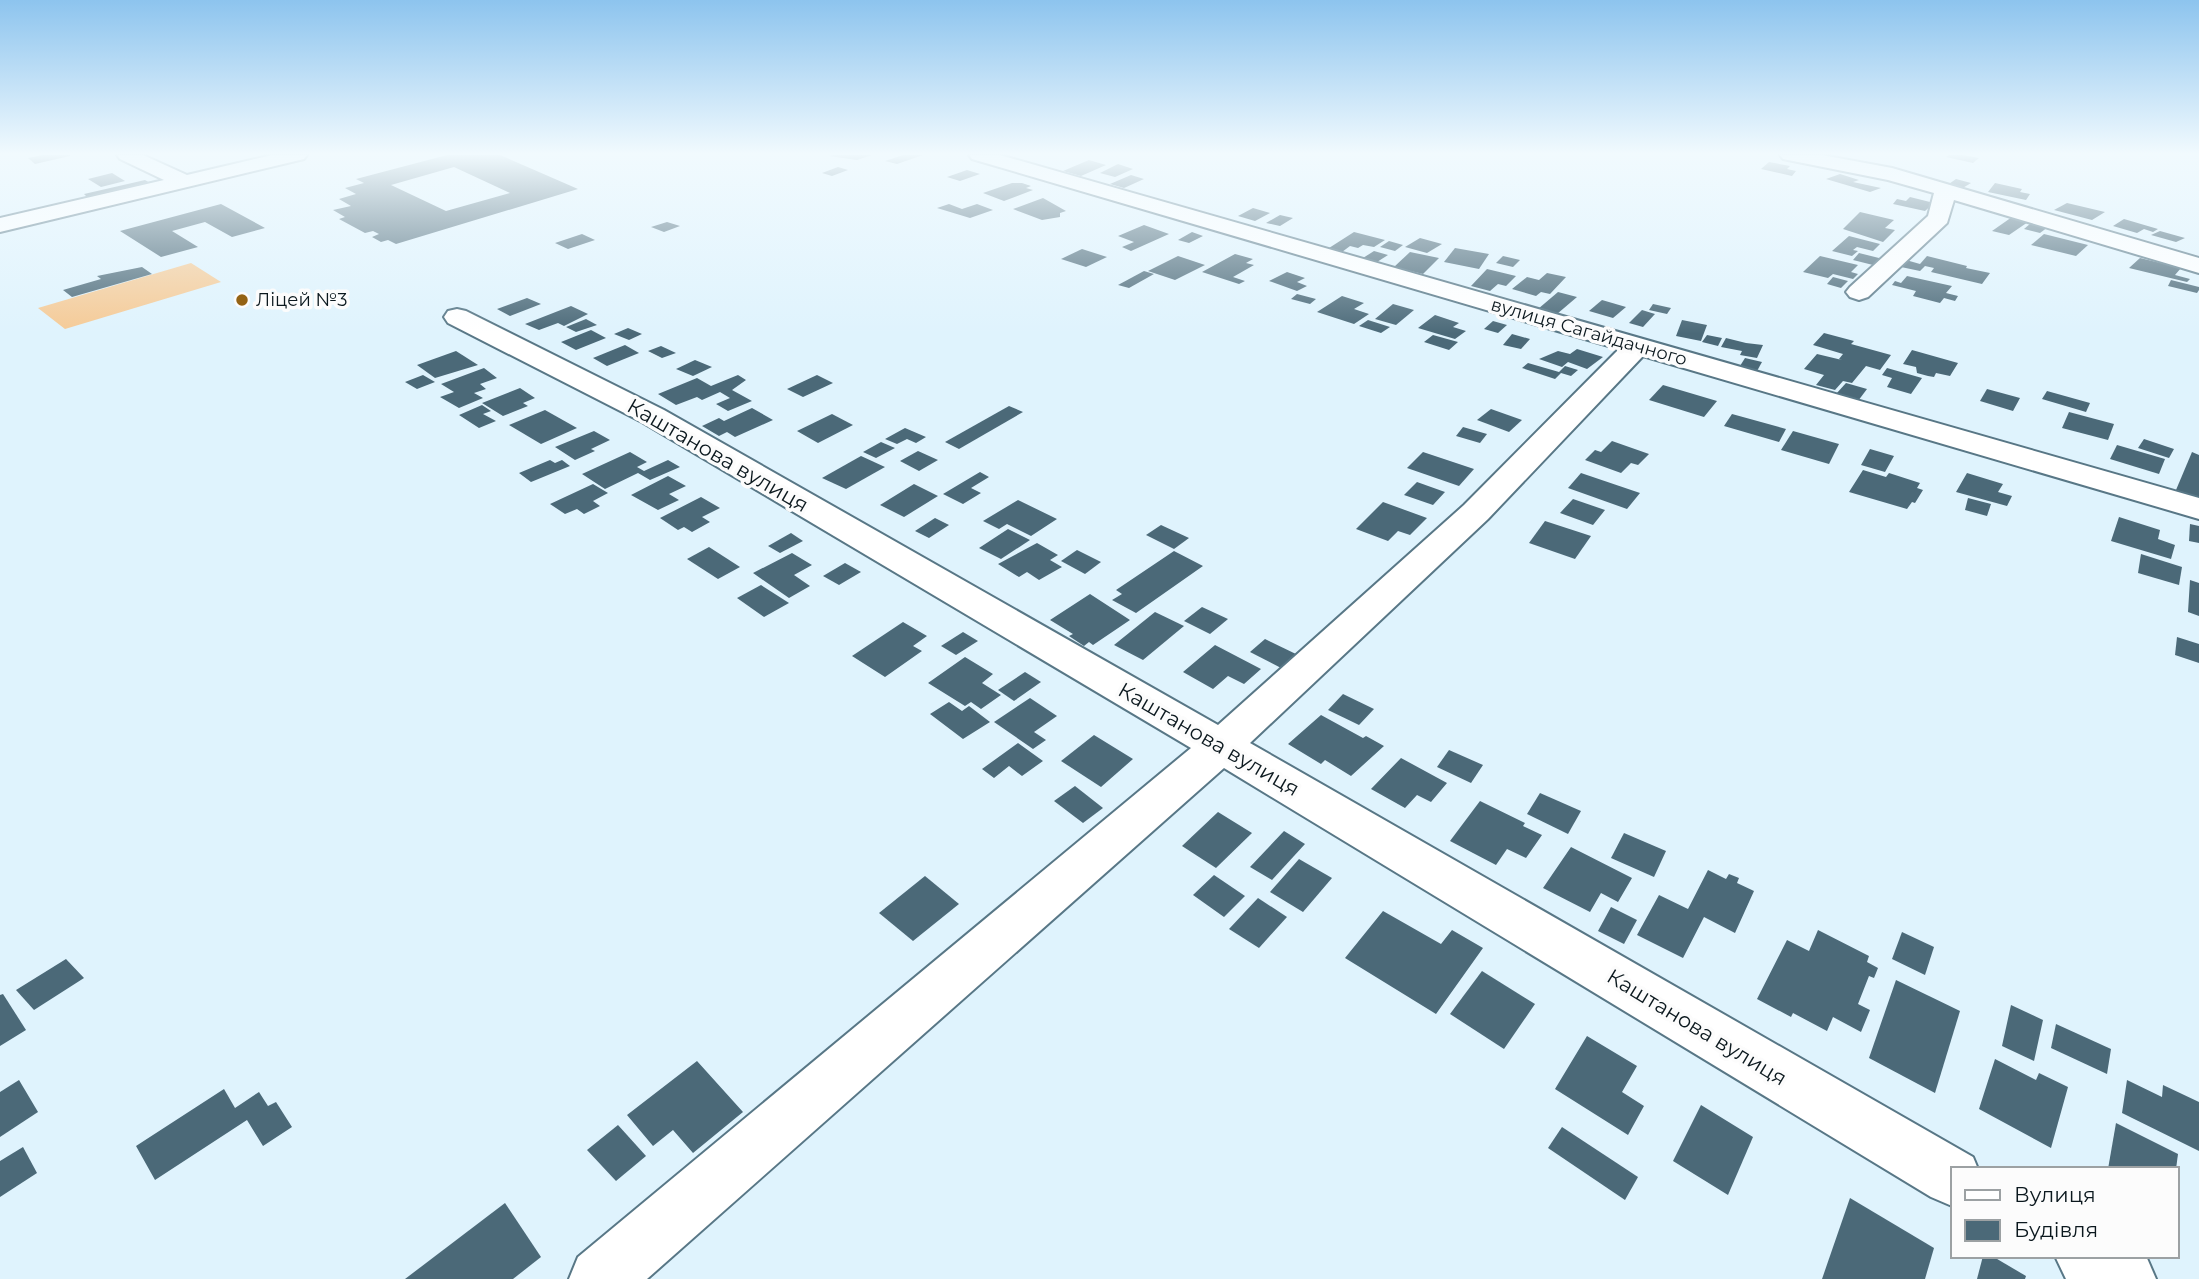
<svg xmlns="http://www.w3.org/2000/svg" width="2199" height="1279" font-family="Montserrat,sans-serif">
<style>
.green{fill:#f5ca96}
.building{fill:#4b6978;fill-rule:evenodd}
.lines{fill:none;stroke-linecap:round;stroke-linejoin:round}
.minor-casing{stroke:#587786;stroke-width:4}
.minor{fill:#fff;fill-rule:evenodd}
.poi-dot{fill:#946314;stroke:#fcfcfc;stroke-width:2.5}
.labels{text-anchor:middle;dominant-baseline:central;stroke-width:7;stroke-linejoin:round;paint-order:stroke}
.far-poi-label{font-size:18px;fill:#0b181e;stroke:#fcfcfc;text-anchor:start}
.far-street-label{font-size:18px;fill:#0b181e;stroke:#fcfcfc}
.street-label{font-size:21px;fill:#0b181e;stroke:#fcfcfc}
</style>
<rect width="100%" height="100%" fill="#dff3fd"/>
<polygon class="green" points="191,263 221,282 65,329 38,308"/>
<g class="building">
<polygon points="42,155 70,155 70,156 35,164 28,158"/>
<path d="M447 155H500L578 189 396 244 388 240 381 242 372 237 379 234 373 231 365 233 339 219 345 217 333 210 351 206 339 199 356 194 345 188 364 183 356 179ZM454 167 510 193 446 211 391 185Z"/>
<polygon points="833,155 872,155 857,160 829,156"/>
<polygon points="903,155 923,155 897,164 885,161"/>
<polygon points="1949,155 1963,155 1979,158 1973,163 1946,157"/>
<polygon points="1089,160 1106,165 1081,176 1063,171"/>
<polygon points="1769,162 1790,166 1787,169 1796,171 1792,176 1761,169"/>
<polygon points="1118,164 1133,169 1115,177 1100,173"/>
<polygon points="838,167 848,170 832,176 822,173"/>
<polygon points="967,170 980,174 960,181 947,177"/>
<polygon points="112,173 125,181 101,187 88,179"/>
<polygon points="1840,174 1859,180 1853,182 1881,188 1870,192 1826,179"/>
<polygon points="1131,175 1144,179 1124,188 1110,184"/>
<polygon points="1956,179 1971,183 1961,189 1946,186"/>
<polygon points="145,180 150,183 88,198 84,194"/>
<polygon points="1012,183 1022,183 1031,186 1026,188 1033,190 1004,201 983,193"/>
<polygon points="1995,183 2022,189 2020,192 2030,194 2026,200 1988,192"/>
<polygon points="1910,197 1934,203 1925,211 1893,204 1897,199 1906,201"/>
<polygon points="1043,198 1066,211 1060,213 1060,217 1042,220 1013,209"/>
<polygon points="2067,203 2105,212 2092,220 2054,210"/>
<polygon points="221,204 265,228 232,237 205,222 172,231 198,247 161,257 120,231"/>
<polygon points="949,204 962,209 977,204 993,210 970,218 937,208"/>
<polygon points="1253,208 1270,213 1255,221 1238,216"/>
<polygon points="1860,212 1894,220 1885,228 1895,230 1883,242 1843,229"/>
<polygon points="1280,215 1293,218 1280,226 1266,223"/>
<polygon points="2012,217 2028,222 2009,235 1992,231"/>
<polygon points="2124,219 2158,229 2153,232 2144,229 2137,233 2113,226"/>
<polygon points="667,222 680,226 664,232 651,227"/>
<polygon points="2031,223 2048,227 2040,233 2024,229"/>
<polygon points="1144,225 1169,234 1131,251 1122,247 1134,242 1118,236"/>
<polygon points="2160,231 2185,238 2176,242 2151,235"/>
<polygon points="1192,232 1203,236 1189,243 1178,240"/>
<polygon points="1354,232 1385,240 1374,247 1363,245 1358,248 1350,246 1342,252 1329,248"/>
<polygon points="582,234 595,240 568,249 555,243"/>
<polygon points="2044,234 2088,245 2076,256 2031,245"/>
<polygon points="1849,236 1880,244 1873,251 1857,247 1853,250 1858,251 1852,256 1832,251"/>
<polygon points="1420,238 1442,244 1427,253 1405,247"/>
<polygon points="1389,241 1403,245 1395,251 1380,247"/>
<polygon points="1455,248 1489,254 1479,269 1444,262"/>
<polygon points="1082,249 1107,257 1086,267 1061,259"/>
<polygon points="1374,251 1388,255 1377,262 1363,258"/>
<polygon points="1410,252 1439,258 1423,274 1394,267"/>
<polygon points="1859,253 1883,259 1877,266 1853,260"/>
<polygon points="1235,254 1253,259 1246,263 1254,265 1233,277 1245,281 1239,284 1202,272"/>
<polygon points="1178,256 1205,265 1175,280 1148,271"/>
<polygon points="1503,256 1520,260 1513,267 1496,263"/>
<polygon points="1820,256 1858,265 1851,272 1858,274 1853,279 1833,274 1828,278 1803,272"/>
<polygon points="1927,256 1967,266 1966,268 1990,273 1982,284 1931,272 1934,268 1925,266 1920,271 1901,267 1906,260 1920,264"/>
<polygon points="2140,258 2181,268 2175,275 2190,279 2187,282 2129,268"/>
<polygon points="142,267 152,274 72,297 63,290 101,279 97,276"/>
<polygon points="1487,269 1516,276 1506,286 1498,284 1490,291 1471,286"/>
<polygon points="1144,271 1154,274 1129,288 1118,285"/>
<polygon points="1287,272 1305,278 1297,282 1307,286 1297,291 1269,281"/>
<polygon points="1547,273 1566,277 1550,294 1541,292 1536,296 1512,289 1527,277 1539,280"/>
<polygon points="1907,276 1952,286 1946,293 1958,296 1955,301 1944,298 1940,303 1913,296 1916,291 1892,285 1895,281 1901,283"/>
<polygon points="1833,277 1848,281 1841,288 1827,284"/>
<polygon points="2171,280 2199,287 2199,290 2197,293 2168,286"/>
<polygon points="1558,292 1577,297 1557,314 1538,309"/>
<polygon points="1297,294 1316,299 1310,304 1291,299"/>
<polygon points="1342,296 1364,303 1354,309 1369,314 1354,324 1317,312"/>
<polygon points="527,298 541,304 510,316 497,309"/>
<polygon points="1602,300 1626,307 1613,318 1589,311"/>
<polygon points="1393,304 1414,310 1396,325 1375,319"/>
<polygon points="1653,304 1671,308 1667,314 1649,310"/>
<polygon points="571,306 588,314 564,326 558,323 539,330 525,324"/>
<polygon points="1642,310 1655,314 1643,327 1629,323"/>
<polygon points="1435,315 1459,323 1453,327 1466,331 1455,339 1418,328"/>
<polygon points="586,319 597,325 576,332 566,327"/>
<polygon points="1368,320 1390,327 1381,333 1359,326"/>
<polygon points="1682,320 1707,325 1701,341 1676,336"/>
<polygon points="1493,321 1507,325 1498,333 1484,329"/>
<polygon points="628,328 642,334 629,340 614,334"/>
<polygon points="591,330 606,338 576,350 561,342"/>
<polygon points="1824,333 1854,341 1851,344 1891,355 1880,370 1866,366 1852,383 1843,381 1835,390 1816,385 1824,375 1804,369 1817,354 1842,360 1839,359 1843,354 1813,345"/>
<polygon points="1512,334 1530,339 1521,349 1503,345"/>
<polygon points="1433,335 1458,342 1449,350 1424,342"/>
<polygon points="1707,335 1722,338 1718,346 1702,342"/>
<polygon points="1726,338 1746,343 1763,345 1757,358 1740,355 1742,351 1721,347"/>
<polygon points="625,345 639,353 607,366 593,358"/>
<polygon points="661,346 676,353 662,358 648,351"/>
<polygon points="1577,349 1603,357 1587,369 1568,362 1562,367 1539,359 1558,351 1570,354"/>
<polygon points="1912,350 1958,363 1950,376 1936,373 1934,377 1928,376 1917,373 1916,367 1903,364"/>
<polygon points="456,351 478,365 435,378 417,365"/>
<polygon points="1745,358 1762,362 1757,371 1740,366"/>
<polygon points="695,360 712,367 693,376 676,369"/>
<polygon points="1528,363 1559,372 1565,366 1578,370 1571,376 1561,373 1555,379 1522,368"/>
<polygon points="484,368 497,378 480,384 486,389 474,393 483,398 459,408 440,397 454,392 441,384"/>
<polygon points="1887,368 1922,378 1911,394 1887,387 1892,378 1882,375"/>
<polygon points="423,375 435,382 417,389 405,382"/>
<polygon points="738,375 746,380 732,390 752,401 728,411 716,404 730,398 720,392 702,400 697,397 676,405 658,394 697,378 711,386"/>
<polygon points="817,375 833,383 803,397 787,389"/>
<polygon points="1846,383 1867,389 1858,401 1836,394"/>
<polygon points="1663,385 1717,401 1704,417 1649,400"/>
<polygon points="520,388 535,398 523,403 528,406 503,416 482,403"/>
<polygon points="1987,389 2020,398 2013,411 1980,401"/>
<polygon points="2047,391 2090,403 2086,412 2042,399"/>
<polygon points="482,405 491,411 483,414 496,421 479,428 459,415"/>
<polygon points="1009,406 1023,412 959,449 945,442"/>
<polygon points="752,408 773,420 735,437 727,432 719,436 702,426 719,418 724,421"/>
<polygon points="1491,409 1522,420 1509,432 1477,420"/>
<polygon points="545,410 577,428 541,444 509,425"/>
<polygon points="2069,412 2114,424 2108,440 2062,428"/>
<polygon points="832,414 853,425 818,443 797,431"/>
<polygon points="1732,414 1786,429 1779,442 1724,426"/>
<polygon points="1463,427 1487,434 1480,443 1456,436"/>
<polygon points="905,428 926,437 916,443 907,439 897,444 885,439"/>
<polygon points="594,431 610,440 591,449 595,451 575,460 555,447"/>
<polygon points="1793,431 1839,444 1829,464 1781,450"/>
<polygon points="2144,439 2174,449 2169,458 2138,448"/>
<polygon points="1612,441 1649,454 1638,465 1631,463 1621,473 1585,460 1595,450 1601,452"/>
<polygon points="881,442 895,448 876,458 863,452"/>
<polygon points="2117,445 2165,459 2159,474 2110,459"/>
<polygon points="1870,449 1894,456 1885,472 1861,465"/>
<polygon points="918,451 938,460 919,471 900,461"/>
<polygon points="630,452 647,462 637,467 644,471 668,460 680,467 650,480 638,473 605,489 582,474"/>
<polygon points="1423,452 1474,469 1459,486 1407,468"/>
<polygon points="2192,452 2199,455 2199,497 2176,490"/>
<polygon points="861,456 885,467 846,489 822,478"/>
<polygon points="550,460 555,463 562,460 570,466 531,482 519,473"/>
<polygon points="1863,470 1886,477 1889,473 1920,483 1917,488 1923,490 1915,503 1912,502 1907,509 1849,492"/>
<polygon points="980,472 989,477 971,488 981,493 963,504 943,494"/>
<polygon points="1581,473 1640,493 1627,509 1568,488"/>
<polygon points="1967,473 2003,484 1998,492 2012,496 2007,506 1956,492"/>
<polygon points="668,476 686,486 669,494 679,500 658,510 631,495"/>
<polygon points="1417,482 1445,492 1433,505 1404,495"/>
<polygon points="593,484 608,493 593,501 600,506 584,514 577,509 565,514 550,504"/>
<polygon points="914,484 938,496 904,517 880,505"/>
<polygon points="701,497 720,508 702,517 710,522 692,532 684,527 678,530 660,518"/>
<polygon points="1968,498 1991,504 1987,516 1965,510"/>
<polygon points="1573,499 1605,510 1593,525 1560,513"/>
<polygon points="1018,500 1057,519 1031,536 1007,524 999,529 983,521"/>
<polygon points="1383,502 1427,518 1410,535 1398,531 1388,541 1356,529"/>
<polygon points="2119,517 2160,530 2158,539 2175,545 2171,559 2111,541"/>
<polygon points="935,518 949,525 929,538 915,531"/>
<polygon points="1545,521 1591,536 1575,559 1529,543"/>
<polygon points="2190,524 2199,526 2199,543 2189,541"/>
<polygon points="1161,525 1189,538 1174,549 1146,535"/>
<polygon points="1008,529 1030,540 1001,559 979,548"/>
<polygon points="791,533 803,541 780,553 768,546"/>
<polygon points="1037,543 1058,555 1050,560 1062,567 1039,580 1027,572 1019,577 998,564"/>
<polygon points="709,547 740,567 718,579 687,559"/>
<polygon points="1077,550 1101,562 1085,574 1061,561"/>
<polygon points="1174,551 1203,566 1136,613 1112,600 1122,594 1116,590"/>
<polygon points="792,553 812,565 794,575 810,586 789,598 753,573"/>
<polygon points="2141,554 2182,567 2179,585 2138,573"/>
<polygon points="845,563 861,572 839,585 823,576"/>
<polygon points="2190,580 2199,583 2199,616 2188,612"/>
<polygon points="761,585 789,603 764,617 737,598"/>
<polygon points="1090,594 1130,620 1093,645 1089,642 1084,646 1069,636 1073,634 1050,620"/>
<polygon points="1202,607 1228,619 1210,634 1184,621"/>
<polygon points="1155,612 1184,626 1143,660 1114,645"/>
<polygon points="903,622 927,636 913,646 922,651 885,677 852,656"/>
<polygon points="963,632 978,641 956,655 941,646"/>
<polygon points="2177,637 2199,644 2199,663 2175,655"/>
<polygon points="1265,639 1298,655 1283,669 1250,652"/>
<polygon points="1215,645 1261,669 1244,684 1228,676 1213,689 1183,672"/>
<polygon points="965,657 993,674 982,683 1001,695 981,709 971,702 965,706 928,683"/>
<polygon points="1025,672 1041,682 1014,701 998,690"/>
<polygon points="1343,694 1374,709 1359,725 1328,710"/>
<polygon points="1030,698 1057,716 1034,732 1046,740 1033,749 994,722"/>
<polygon points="949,702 962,711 969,706 990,722 963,739 930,714"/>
<polygon points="1321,715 1363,738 1366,736 1384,746 1351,776 1325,760 1321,764 1288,744"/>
<polygon points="1094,735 1133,759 1101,787 1061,761"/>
<polygon points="1018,743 1043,761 1022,776 1009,766 994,778 982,769"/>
<polygon points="1449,750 1483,765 1471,783 1437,767"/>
<polygon points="1401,758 1447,783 1431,802 1417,795 1405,808 1371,789"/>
<polygon points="1075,786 1103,808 1083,823 1054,801"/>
<polygon points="1540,793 1581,811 1568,834 1527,814"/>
<polygon points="1480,801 1525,823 1523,826 1542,835 1526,858 1507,849 1496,865 1450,841"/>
<polygon points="1218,812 1252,833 1216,868 1182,846"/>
<polygon points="1284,831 1305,844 1272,880 1250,867"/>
<polygon points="1624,833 1666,851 1654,877 1611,858"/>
<polygon points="1571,847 1632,878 1618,902 1601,893 1590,912 1543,888"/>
<polygon points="1299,859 1332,878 1303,912 1270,892"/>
<polygon points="1708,870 1726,879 1729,874 1739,878 1737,883 1754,891 1735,933 1704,917 1683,958 1637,935 1659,895 1688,909"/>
<polygon points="1214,875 1245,896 1224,917 1193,895"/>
<polygon points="925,876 959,904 913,941 879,913"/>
<polygon points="1258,898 1287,917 1259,948 1229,929"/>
<polygon points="1611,907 1637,920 1624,944 1598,931"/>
<polygon points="1383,911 1441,944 1452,930 1483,948 1436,1014 1345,958"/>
<polygon points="1818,930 1869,956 1867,962 1878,968 1874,978 1869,976 1858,1004 1870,1010 1861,1032 1833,1017 1827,1031 1793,1013 1791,1017 1757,999 1787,940 1809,951"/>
<polygon points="1902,932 1934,947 1925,975 1892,959"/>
<polygon points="66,959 84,978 34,1010 16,990"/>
<polygon points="1482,971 1535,1004 1504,1049 1450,1014"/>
<polygon points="1896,980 1960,1011 1935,1093 1869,1058"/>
<polygon points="3,994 26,1030 0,1046 0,995"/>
<polygon points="2011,1005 2043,1020 2034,1061 2002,1046"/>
<polygon points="2056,1024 2111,1049 2107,1074 2051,1048"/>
<polygon points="1587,1036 1637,1066 1622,1092 1644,1106 1628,1135 1555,1089"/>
<polygon points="1995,1059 2036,1080 2039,1073 2068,1087 2051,1148 1979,1109"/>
<polygon points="697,1061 743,1112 693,1153 673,1130 653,1146 627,1115"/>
<polygon points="19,1080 38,1112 0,1137 0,1092"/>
<polygon points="2127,1080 2162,1097 2163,1085 2199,1102 2199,1151 2122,1113"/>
<polygon points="224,1089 235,1108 259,1092 268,1106 276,1102 292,1127 263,1146 247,1120 155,1180 136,1146"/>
<polygon points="1701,1105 1753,1137 1728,1195 1673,1161"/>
<polygon points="2116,1123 2178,1154 2176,1169 2108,1169"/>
<polygon points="618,1125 646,1156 616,1181 587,1150"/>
<polygon points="1562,1127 1638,1177 1625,1200 1548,1148"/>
<polygon points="23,1147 37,1173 0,1197 0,1161"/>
<polygon points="1850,1198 1934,1248 1925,1279 1822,1279"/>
<polygon points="505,1203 541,1257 513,1279 405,1279"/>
<polygon points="1983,1256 1992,1256 2026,1276 2025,1279 1977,1279"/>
</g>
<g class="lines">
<g class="minor-casing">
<g id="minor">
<polygon points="117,155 143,155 187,175 272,155 307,155 304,159 0,232 0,218 164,180 120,159"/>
<polygon points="969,155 1000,155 2199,498 2199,519 1643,356 1488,519 1250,743 1973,1157 1978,1169 1952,1169 1952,1206 1931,1197 1224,768 647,1279 569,1279 578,1257 1191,748 642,422 448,323 444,317 448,311 457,309 466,311 664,410 1218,725 1464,505 1619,349 972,159"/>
<polygon points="1780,155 1822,155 1892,168 2199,258 2199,273 1954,200 1947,223 1868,297 1859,300 1850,297 1846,292 1850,287 1928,216 1934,193 1888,180 1783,159"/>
<polygon points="2055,1256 2146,1256 2156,1279 2066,1279"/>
</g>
</g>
<use href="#minor" class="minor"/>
</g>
<linearGradient id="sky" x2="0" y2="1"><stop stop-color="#8dc4ee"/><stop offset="0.46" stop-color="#f1fafe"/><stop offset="1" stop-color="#f1fafe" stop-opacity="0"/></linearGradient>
<rect width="2199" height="334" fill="url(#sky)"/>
<circle class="poi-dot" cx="242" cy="300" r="7"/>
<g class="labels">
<g class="far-poi-label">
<text x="256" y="300">Ліцей №3</text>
</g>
<g class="far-street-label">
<text transform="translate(1589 332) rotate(16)">вулиця Сагайдачного</text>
</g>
<g class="street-label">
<text transform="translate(718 455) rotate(30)">Каштанова вулиця</text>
<text transform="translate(1209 739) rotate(30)">Каштанова вулиця</text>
<text transform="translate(1697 1027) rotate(31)">Каштанова вулиця</text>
</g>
</g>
<rect x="1951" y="1167" width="228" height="91" fill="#fcfcfc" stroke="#9ca1a3" stroke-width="2"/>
<rect x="1965" y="1190" width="35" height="10" fill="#ffffff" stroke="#9ca1a3" stroke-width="2"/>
<text x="2014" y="1202" font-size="21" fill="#0b181e">Вулиця</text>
<rect x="1965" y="1220" width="35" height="21" fill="#4b6978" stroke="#9ca1a3" stroke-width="2"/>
<text x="2014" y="1237" font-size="21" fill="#0b181e">Будівля</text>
</svg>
